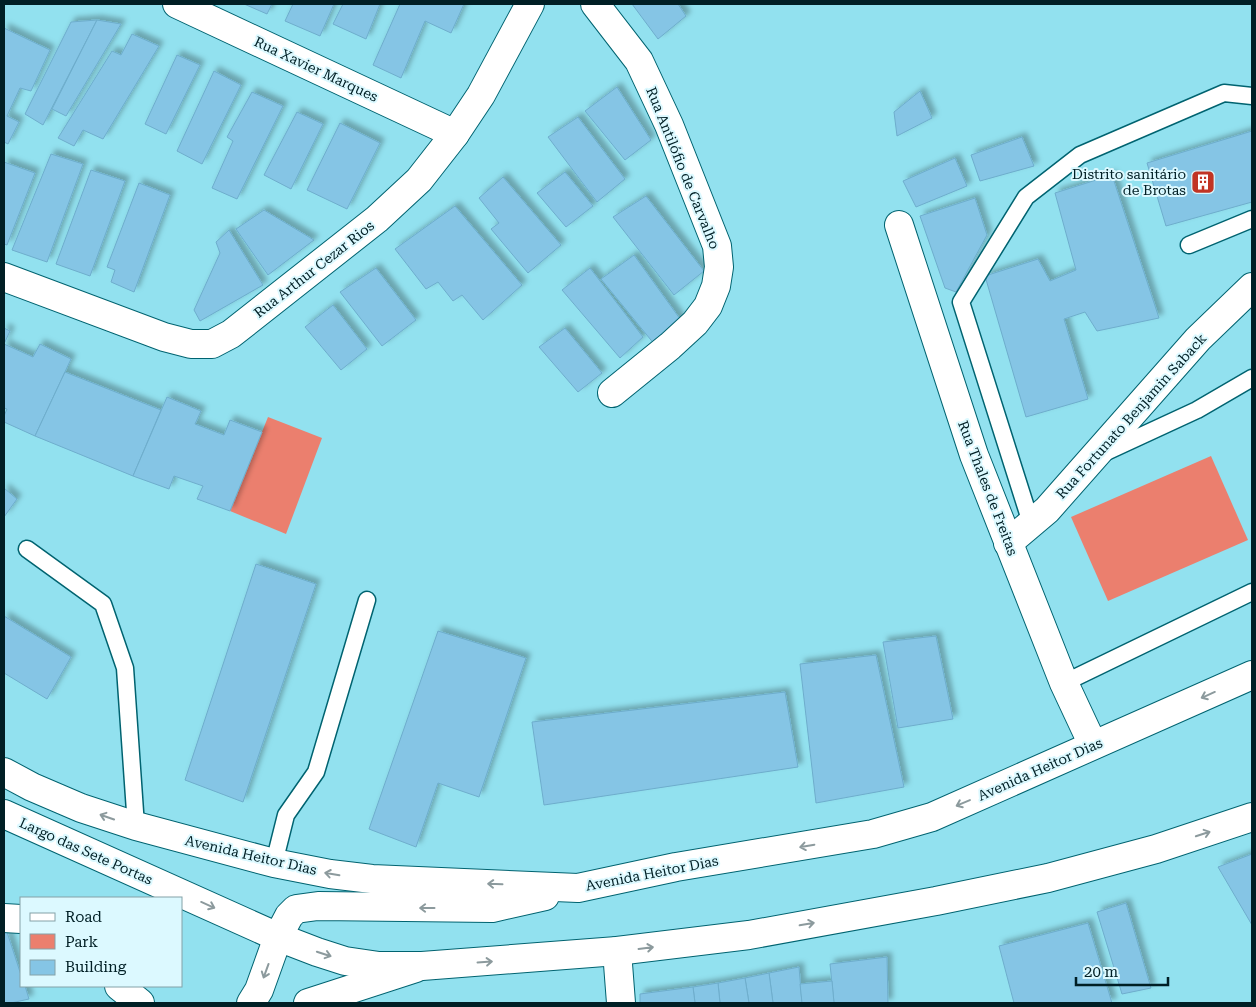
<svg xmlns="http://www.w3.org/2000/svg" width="1256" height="1007" font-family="'Roboto Serif',serif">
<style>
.green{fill:#eb7f6e}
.building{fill:#85c5e5;stroke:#6eadcc;filter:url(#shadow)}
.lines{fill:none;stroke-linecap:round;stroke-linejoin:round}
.service-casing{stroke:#006370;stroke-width:19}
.minor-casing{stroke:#006370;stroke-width:30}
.tertiary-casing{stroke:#006370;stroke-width:30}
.primary-casing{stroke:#006370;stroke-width:30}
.service{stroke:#fff;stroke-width:16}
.minor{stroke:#fff;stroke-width:28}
.tertiary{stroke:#fff;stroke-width:28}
.primary{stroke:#fff;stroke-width:28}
.oneway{stroke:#8c9a9d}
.labels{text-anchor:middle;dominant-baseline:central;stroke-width:4;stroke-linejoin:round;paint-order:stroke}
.street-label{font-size:14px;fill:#001f25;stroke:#dcf9ff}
.poi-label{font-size:14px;fill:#001f25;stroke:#dcf9ff;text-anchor:end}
</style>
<defs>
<filter id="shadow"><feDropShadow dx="4.5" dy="-4.5" stdDeviation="2.5" flood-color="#0004"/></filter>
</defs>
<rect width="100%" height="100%" fill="#92e1ef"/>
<g class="green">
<polygon points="268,417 322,438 286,534 230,511"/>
<polygon points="1211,456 1248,540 1108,601 1071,517"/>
</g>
<g class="building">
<polygon points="244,4 272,4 267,14"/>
<polygon points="293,4 334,4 320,36 285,21"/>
<polygon points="343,4 380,4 366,39 333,24"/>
<polygon points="400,4 464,4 451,33 425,21 401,78 373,65"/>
<polygon points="632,4 678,4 686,16 658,39"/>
<polygon points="97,20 43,125 25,114 71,22"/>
<polygon points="97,20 121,24 66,116 52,109"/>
<polygon points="4,28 50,50 31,91 20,88 7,116 19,122 8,144 4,142"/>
<polygon points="132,34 159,46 103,139 83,130 74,146 58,138 112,51 121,55"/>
<polygon points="177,55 200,65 166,134 145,124"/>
<polygon points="214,71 241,85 202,164 177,151"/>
<polygon points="617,87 651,140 625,160 585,111"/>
<polygon points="920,91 932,118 897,136 894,112"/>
<polygon points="252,92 283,106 237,199 212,188 233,141 227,137"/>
<polygon points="297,112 323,124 291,189 264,175"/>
<polygon points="578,117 625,179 597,202 548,137"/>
<polygon points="340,123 380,143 347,209 307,190"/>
<polygon points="1252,131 1252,202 1166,226 1147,163"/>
<polygon points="1022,137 1034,166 980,181 971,155"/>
<polygon points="51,154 83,164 47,262 12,250"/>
<polygon points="955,158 967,186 916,207 903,181"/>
<polygon points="4,162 35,173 7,245 4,244"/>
<polygon points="91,170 125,181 90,276 56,264"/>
<polygon points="565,172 593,206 566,227 537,193"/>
<polygon points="1112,175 1159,318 1097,331 1085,312 1064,319 1088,399 1026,417 985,276 1038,259 1050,281 1076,270 1055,193"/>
<polygon points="503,177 561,245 528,273 491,229 499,223 479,198"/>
<polygon points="139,183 170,195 134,292 111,282 115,270 107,267"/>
<polygon points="646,196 704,271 674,295 613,217"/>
<polygon points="975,198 987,235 956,292 945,288 920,216"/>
<polygon points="455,206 522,285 483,320 462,295 453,301 438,282 426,289 395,249"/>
<polygon points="264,210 314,240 268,275 236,229"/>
<polygon points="229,230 263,285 200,321 194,310 220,253 216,242"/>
<polygon points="634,255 683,323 655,345 601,279"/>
<polygon points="376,268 416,320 382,346 340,292"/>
<polygon points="590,268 643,337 620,358 562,290"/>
<polygon points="333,305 367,349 341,370 305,327"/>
<polygon points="4,328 10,331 4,344"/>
<polygon points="565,328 602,373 578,392 539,347"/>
<polygon points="4,344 33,357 40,344 71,359 35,436 4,422 4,416 7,409 4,408"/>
<polygon points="65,372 161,410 133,476 35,436"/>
<polygon points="167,397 201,411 195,424 224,435 230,420 262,432 230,511 197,499 203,486 174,476 169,489 133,476"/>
<polygon points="4,488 17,499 4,517"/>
<polygon points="256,564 316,584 243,802 185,780"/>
<polygon points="4,616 71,657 47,699 4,673"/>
<polygon points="438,631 526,658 479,797 438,783 416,847 369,829"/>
<polygon points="936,636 953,719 898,728 883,642"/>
<polygon points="876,655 904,787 816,803 800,664"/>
<polygon points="785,692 798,767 544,805 532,722"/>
<polygon points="1252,854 1252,925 1218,867"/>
<polygon points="1126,903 1151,988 1122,994 1097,912"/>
<polygon points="1088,923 1112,1003 1014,1003 999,946"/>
<polygon points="6,929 21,975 21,986 25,986 29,999 11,1003 4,1003 4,930"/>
<polygon points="887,957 888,1003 834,1003 830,964"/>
<polygon points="799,967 802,1003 773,1003 769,973"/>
<polygon points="769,973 773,1003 749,1003 745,978"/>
<polygon points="745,978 749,1003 720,1003 718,983"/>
<polygon points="832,981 834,1003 802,1003 800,984"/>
<polygon points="718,983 720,1003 695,1003 693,987"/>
<polygon points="693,987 695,1003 640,1003 640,994"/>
</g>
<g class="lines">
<g class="service-casing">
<g id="service">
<polyline points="1189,245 1252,219"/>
<polyline points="1104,453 1197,410 1252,378"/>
<polyline points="1031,523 961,302 1026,197 1080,155 1224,93 1252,96"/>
<polyline points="27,549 103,604 125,668 136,826"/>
<polyline points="1064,683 1252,592"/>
<polyline points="274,863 286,815 316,772 367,600"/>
</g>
</g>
<g class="minor-casing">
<g id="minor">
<polyline points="177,4 455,134"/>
<polyline points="595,4 639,61 669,125 717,246 719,267 716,286 708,306 695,323 670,346 612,393"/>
<polyline points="899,225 974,455 1064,683 1093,745"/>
<polyline points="4,277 164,337 191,344 212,344 231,334 377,219 419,180 455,134 481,95 530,4"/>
<polyline points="1008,543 1047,510 1198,339 1252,287"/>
<polyline points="617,951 621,1003"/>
</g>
</g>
<g class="tertiary-casing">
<g id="tertiary">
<polyline points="4,918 21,919"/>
<polyline points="119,986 140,1003"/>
<polyline points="251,1003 259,990 278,937"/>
<polyline points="308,1003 416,968"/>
</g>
</g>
<g class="primary-casing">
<g id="primary">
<polyline points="4,772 32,787 81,808 136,826 274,863 330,874 372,879 578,888 676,867 873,834 932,817 1252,675"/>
<polyline points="4,814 278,937 317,952 345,961 379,966 422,966 617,951 749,935 936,901 1048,878 1156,849 1252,817"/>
<polyline points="278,937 289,916 296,909 318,906 492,908 545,896"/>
</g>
</g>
<use href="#service" class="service"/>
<use href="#minor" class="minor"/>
<use href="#tertiary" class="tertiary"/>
<use href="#primary" class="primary"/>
</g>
<defs><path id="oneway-shaft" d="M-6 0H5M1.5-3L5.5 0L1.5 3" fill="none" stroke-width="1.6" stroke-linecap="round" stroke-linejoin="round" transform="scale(1.25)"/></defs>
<g class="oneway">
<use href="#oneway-shaft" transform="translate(1208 695) rotate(156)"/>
<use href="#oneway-shaft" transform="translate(963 803) rotate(157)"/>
<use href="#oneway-shaft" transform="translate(107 817) rotate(-161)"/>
<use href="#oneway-shaft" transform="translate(1203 834) rotate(-18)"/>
<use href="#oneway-shaft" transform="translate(807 846) rotate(170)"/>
<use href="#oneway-shaft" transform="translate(332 874) rotate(-171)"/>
<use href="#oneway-shaft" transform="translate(495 884) rotate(-178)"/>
<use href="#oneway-shaft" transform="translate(208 905) rotate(24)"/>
<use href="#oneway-shaft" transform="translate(427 908) rotate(-180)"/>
<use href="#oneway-shaft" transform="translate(807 924) rotate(-10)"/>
<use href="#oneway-shaft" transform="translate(646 948) rotate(-7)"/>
<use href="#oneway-shaft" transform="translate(324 954) rotate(18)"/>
<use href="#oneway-shaft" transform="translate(485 962) rotate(-4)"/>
<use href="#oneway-shaft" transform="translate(266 971) rotate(110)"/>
</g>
<defs>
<g id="building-square" transform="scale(1.25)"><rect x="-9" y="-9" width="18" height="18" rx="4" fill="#c13424" stroke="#dcf9ff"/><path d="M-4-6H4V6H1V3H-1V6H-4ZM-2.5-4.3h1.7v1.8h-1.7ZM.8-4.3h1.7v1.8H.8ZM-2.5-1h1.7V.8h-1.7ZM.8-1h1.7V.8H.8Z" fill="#fff"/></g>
</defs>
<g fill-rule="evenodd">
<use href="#building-square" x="1203" y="182"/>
</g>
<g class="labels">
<g class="street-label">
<text transform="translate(316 69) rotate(25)">Rua Xavier Marques</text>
<text transform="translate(683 168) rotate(68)">Rua Antilófio de Carvalho</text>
<text transform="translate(314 269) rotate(-38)">Rua Arthur Cezar Rios</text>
<text transform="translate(1131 416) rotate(-48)">Rua Fortunato Benjamin Saback</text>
<text transform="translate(988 488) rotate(69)">Rua Thales de Freitas</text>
<text transform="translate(1040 769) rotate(-24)">Avenida Heitor Dias</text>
<text transform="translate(86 851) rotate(24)">Largo das Sete Portas</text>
<text transform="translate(251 855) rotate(13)">Avenida Heitor Dias</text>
<text transform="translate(652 873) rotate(-11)">Avenida Heitor Dias</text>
</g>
<g class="poi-label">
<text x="1186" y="174">Distrito sanitário<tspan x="1186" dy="16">de Brotas</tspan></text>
</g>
</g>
<rect width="1256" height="1007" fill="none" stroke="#001f25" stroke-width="10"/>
<rect x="20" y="897" width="162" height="90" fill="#dcf9ff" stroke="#84a2a8"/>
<rect x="30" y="913" width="25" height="8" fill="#ffffff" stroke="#84a2a8"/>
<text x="65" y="922" font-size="15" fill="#001f25">Road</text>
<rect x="30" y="934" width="25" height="15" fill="#eb7f6e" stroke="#84a2a8"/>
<text x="65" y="947" font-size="15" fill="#001f25">Park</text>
<rect x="30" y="960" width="25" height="15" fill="#85c5e5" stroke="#84a2a8"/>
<text x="65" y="972" font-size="15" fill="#001f25">Building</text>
<path d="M1076 977v8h92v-8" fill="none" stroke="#001f25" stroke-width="2.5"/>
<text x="1084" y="977" font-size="15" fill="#001f25" stroke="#dcf9ff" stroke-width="4" paint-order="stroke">20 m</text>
</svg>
